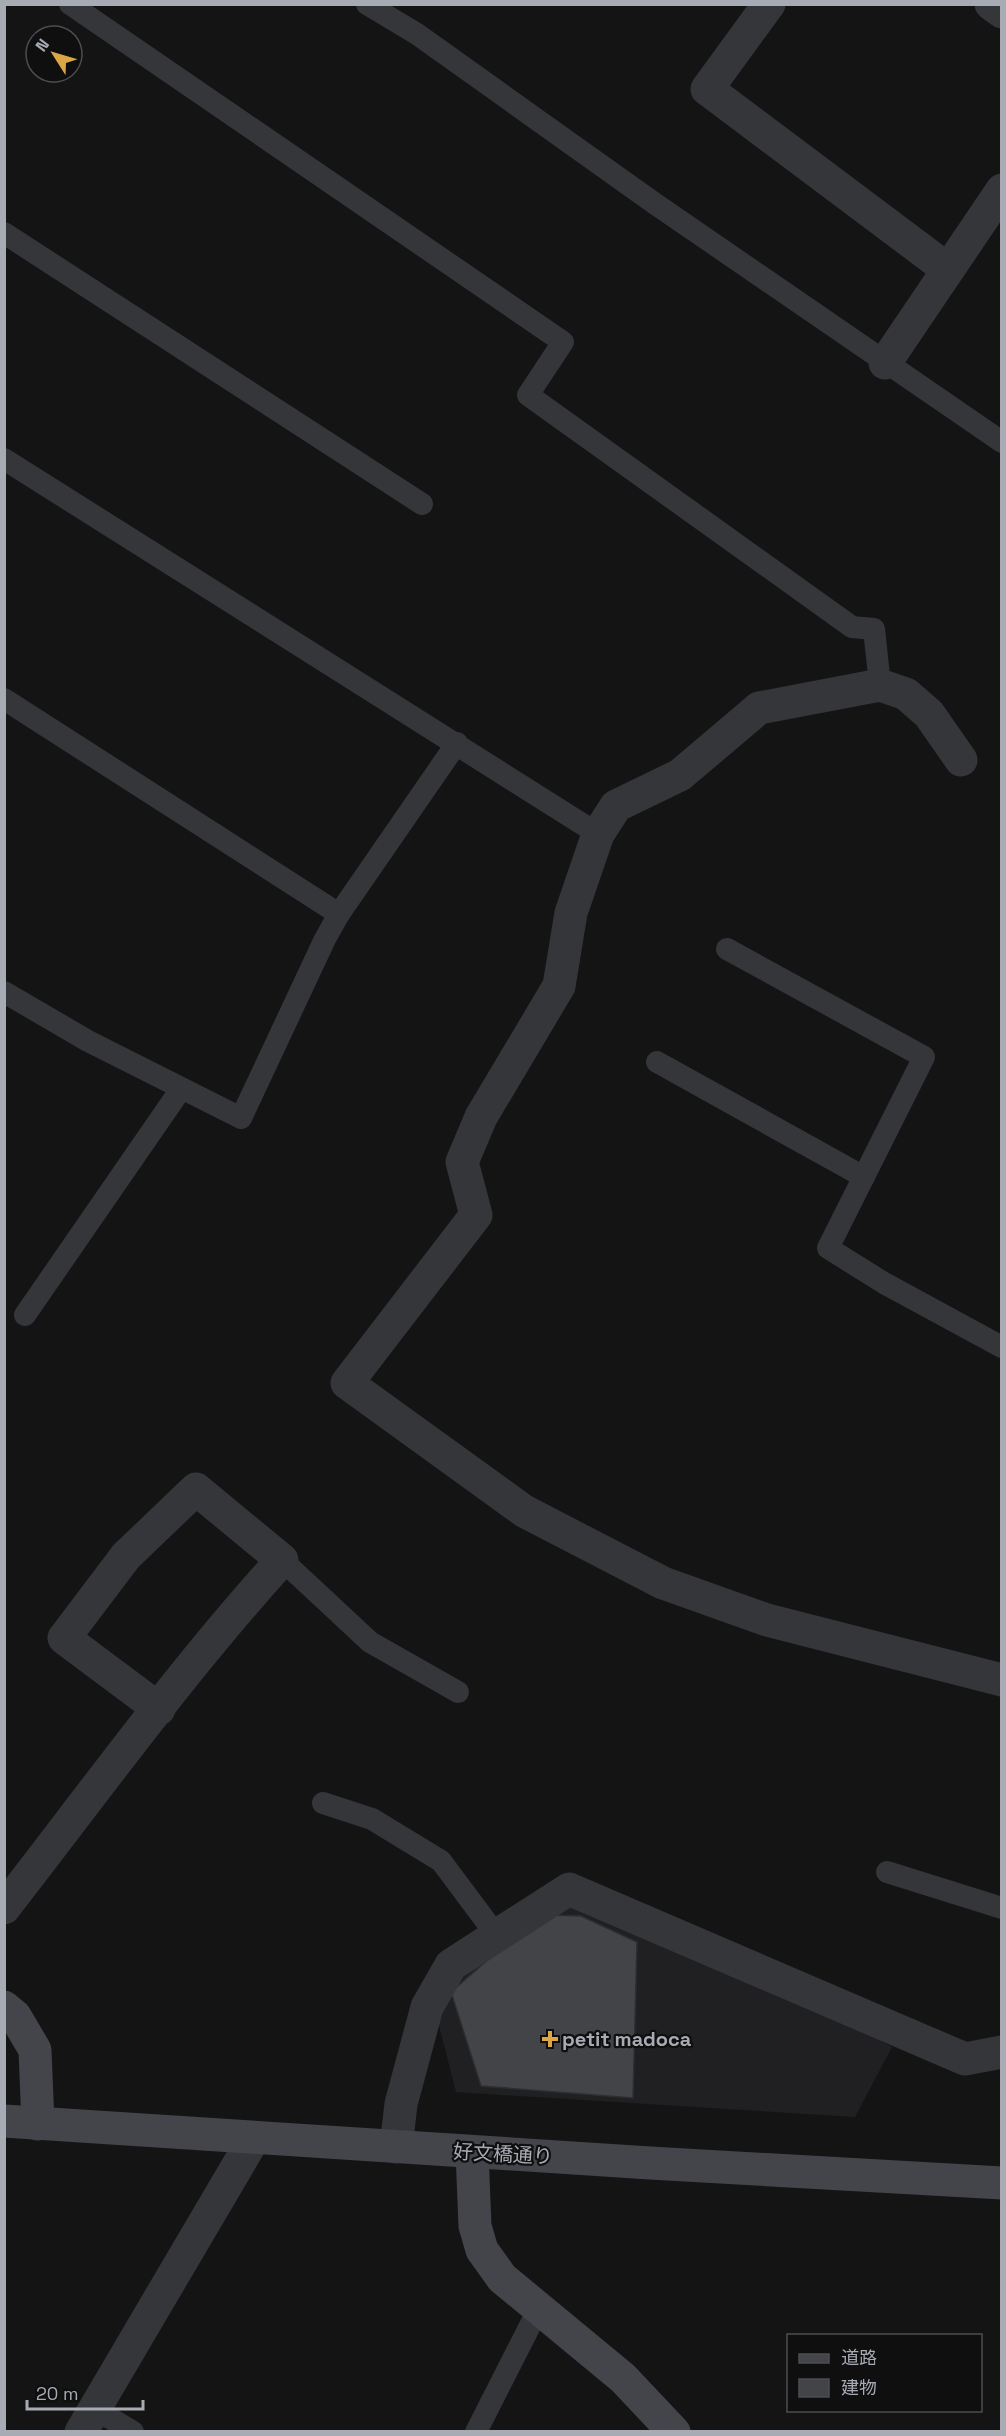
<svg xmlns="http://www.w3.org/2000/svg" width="1006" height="2436" font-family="'Space Grotesk','Noto Sans JP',sans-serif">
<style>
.built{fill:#202022}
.building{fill:#434448;stroke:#2e2e31;stroke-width:1.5}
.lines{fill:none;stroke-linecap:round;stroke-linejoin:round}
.lane{stroke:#35363a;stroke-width:22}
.street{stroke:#35363a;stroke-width:33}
.secondary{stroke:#44454a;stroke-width:33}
.poi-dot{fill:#dca745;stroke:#0f0f10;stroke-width:2}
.labels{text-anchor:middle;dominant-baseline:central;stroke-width:4.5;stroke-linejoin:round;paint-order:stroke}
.poi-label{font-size:20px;font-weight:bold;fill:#a7abb4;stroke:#0f0f10;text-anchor:start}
.street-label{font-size:20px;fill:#a7abb4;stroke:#0f0f10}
</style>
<rect width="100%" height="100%" fill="#141415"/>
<polygon class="built" points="565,1901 792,1994 892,2047 855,2117 456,2092 434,2006 442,1991"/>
<polygon class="building" points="550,1915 581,1916 637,1942 633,2098 481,2086 451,1992 521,1931"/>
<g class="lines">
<g class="lane">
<polyline points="70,4 563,342 528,395 852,627 874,629 880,685"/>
<polyline points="367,4 417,34 654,203 1002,442"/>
<polyline points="4,233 422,504"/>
<polyline points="4,459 598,834"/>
<polyline points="4,699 339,914"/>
<polyline points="727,949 924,1057 828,1248 884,1283 1002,1347"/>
<polyline points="4,992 88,1041 241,1118 325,939 339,914 457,743"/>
<polyline points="657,1062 864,1177"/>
<polyline points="25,1315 181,1089"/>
<polyline points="282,1560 370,1642 458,1692"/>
<polyline points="323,1803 372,1819 441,1861 497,1936"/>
<polyline points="887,1872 1002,1908"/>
<polyline points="95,2409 133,2432"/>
<polyline points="476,2432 539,2308"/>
</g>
<g class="street">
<polyline points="769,4 707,89 947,269"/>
<polyline points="991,4 1002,12"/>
<polyline points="885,363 1002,190"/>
<polyline points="961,760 929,714 906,694 880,685 759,708 680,775 616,806 598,834 571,913 559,986 481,1117 462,1162 476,1215 347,1383 524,1511 663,1583 767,1620 1002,1680"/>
<path d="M4 1908C95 1791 182 1670 282 1560L196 1489 126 1556 64 1638 159 1709"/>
<polyline points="396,2147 401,2104 427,2007 451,1965 569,1889 965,2059 1002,2052"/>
<polyline points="81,2432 254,2138"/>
</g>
<g class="secondary">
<polyline points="4,2007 15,2016 35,2050 38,2124"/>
<polyline points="4,2121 650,2163 1002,2183"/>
<polyline points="472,2152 475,2226 482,2250 502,2278 623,2378 674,2432"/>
</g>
</g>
<path class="poi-dot" d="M547 2030h6v6h6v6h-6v6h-6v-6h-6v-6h6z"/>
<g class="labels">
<g class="poi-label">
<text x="562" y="2039">petit madoca</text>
</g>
<g class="street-label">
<text transform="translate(503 2154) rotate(3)">好文橋通り</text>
</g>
</g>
<rect width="1006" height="2436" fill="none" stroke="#a7abb4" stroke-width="12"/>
<rect x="787" y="2334" width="195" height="78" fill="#0f0f10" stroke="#4c4d52" stroke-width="1.5"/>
<rect x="799" y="2354" width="30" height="9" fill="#44454a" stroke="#4c4d52" stroke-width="1.5"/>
<text x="841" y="2364" font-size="18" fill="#a7abb4">道路</text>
<rect x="799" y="2379" width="30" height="18" fill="#434448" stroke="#4c4d52" stroke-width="1.5"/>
<text x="841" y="2394" font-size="18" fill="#a7abb4">建物</text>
<g transform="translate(54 54) rotate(307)"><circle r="28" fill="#0f0f10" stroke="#4c4d52" stroke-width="1.5"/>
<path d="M0-4.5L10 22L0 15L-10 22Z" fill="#dca745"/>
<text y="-9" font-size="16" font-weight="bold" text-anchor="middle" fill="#a7abb4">N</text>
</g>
<path d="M27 2400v9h116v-9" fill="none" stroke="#a7abb4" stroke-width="3"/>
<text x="36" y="2400" font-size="18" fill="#a7abb4" stroke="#0f0f10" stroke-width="4.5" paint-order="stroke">20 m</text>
</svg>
